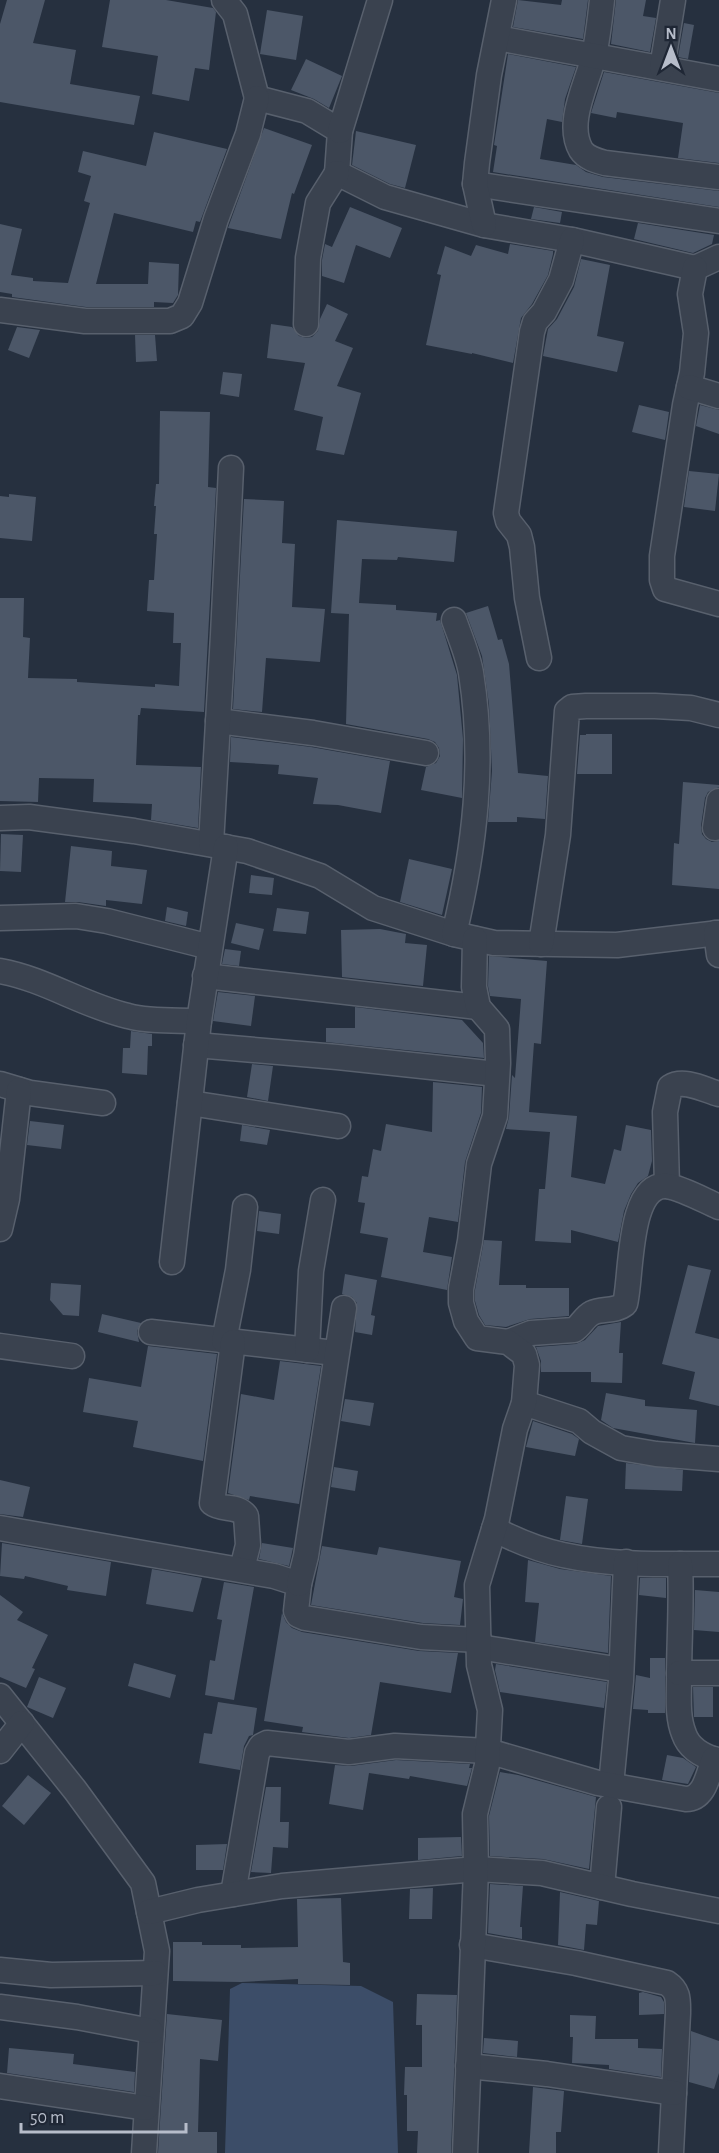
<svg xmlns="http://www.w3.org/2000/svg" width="719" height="2153" font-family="'Alegreya Sans',sans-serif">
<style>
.water{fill:#3c4d68}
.building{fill:#4c5768}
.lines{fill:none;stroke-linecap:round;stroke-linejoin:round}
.minor-casing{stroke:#58606d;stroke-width:27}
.minor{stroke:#3a424f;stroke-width:24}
</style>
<rect width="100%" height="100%" fill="#26303f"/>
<polygon class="water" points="242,1983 361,1986 393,2002 398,2153 225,2153 230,1989"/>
<g class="building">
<polygon points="7,0 45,0 33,43 76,50 70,84 140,96 134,125 0,102 0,24"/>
<polygon points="110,0 166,0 213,8 216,12 209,70 195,68 189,101 152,94 158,56 102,47"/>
<polygon points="518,0 561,5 562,0 588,0 583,39 513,27"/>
<polygon points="616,0 646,0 643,16 656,18 650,52 611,44"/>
<polygon points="267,10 303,16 296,60 260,54"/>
<polygon points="684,23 694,25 688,59 678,57"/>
<polygon points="508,54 576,67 565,99 562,122 547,119 540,159 576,165 586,172 603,177 719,191 719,207 493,172 497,146 494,145"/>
<polygon points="306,59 342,76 329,108 314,99 291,90"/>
<polygon points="604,72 719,93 719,163 678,158 683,123 617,112 616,118 591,113"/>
<polygon points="264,128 312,145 294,194 292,193 281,239 228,228"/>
<polygon points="356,131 416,145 405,188 390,184 352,165"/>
<polygon points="154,132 227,149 200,222 196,221 193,232 114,213 96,284 148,284 149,262 179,264 178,295 173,303 154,302 154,307 86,307 12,297 12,294 0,292 0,224 22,229 11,275 33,278 33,281 68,283 90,203 84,201 91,176 78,172 83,151 146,166"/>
<polygon points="350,207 402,228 390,258 356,245 344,283 322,276 322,260 325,244 332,247"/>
<polygon points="534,207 562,212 560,223 531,219"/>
<polygon points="638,223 714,235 712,244 693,253 634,239"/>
<polygon points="510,244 553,251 553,254 548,275 532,304 521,318 513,363 472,353 472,354 426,345 441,275 437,274 445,246 471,256 476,245 508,254"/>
<polygon points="581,259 610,265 597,336 624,342 617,372 543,356 548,329 557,319 574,287"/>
<polygon points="327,304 348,314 335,341 353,348 337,386 361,393 344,455 316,450 323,417 294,410 305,363 267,358 271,324 292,327 299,336 306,338 312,337 318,331 320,319"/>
<polygon points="17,327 40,330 29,358 8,350"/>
<polygon points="135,335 155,335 157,361 136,362"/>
<polygon points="223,372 242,374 239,397 220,394"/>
<polygon points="639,405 669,412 665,440 632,432"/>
<polygon points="700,405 719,410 719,434 696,426"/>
<polygon points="160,411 210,412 208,487 216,488 204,712 141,708 140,715 138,715 136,765 201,767 198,828 151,820 152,804 93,802 94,779 39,778 38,802 0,801 0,598 24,598 23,637 30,638 28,678 77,679 77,682 155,687 155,684 179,686 181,643 173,643 174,613 147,611 149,580 154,580 157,534 154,534 156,506 154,506 156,484 159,484"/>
<polygon points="689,471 719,474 715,511 684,507"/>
<polygon points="9,494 36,497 32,541 0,538 0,496 9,497"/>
<polygon points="244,499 284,501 282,543 295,544 292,607 325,609 320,662 266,658 262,712 233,709"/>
<polygon points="337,520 457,531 454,562 398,557 397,560 362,559 359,603 396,605 396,610 437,613 436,621 440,620 457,675 463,739 462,798 421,790 426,767 436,763 440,756 439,748 435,742 428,739 346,724 349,614 331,613"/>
<polygon points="488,606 498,640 502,639 509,664 518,773 548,776 545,819 517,817 517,822 488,822 492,771 489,704 482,656 466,613"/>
<polygon points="586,734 612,734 612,774 577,774 580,735 586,735"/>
<polygon points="231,737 311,747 390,761 381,813 338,805 313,804 318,778 278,774 279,765 230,762"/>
<polygon points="683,782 719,785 719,787 708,792 705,798 701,826 702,834 706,839 712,842 719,841 719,889 672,885 674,843 679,844"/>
<polygon points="1,834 23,835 21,872 0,871"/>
<polygon points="71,846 112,851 111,866 147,870 142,904 106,900 106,906 78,902 65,902"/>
<polygon points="409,859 452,869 442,915 400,902"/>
<polygon points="251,875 274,878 272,895 249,893"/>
<polygon points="167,907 188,912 186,926 165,921"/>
<polygon points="277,908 309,912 306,934 273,931"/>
<polygon points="236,923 264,929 259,950 231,943"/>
<polygon points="380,929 406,934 405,943 427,945 423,986 342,977 341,930"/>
<polygon points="225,949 241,951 239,966 222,964"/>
<polygon points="489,956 547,961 541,1044 534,1043 529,1112 577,1116 571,1177 605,1184 614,1149 621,1151 626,1125 651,1130 652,1161 648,1176 638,1183 631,1194 624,1211 618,1242 571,1230 571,1243 535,1241 539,1189 545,1189 550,1132 506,1129 509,1117 512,1075 515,1078 521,999 490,996 488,986"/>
<polygon points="218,992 255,996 251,1026 213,1021"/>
<polygon points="355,1007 462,1020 483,1043 484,1058 326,1042 326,1028 355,1028"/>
<polygon points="131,1031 152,1034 152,1046 148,1046 147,1075 122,1073 123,1048 130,1048"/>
<polygon points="252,1064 273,1066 268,1101 247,1097"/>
<polygon points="433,1082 482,1087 481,1113 465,1162 458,1222 429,1217 423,1252 452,1257 447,1290 381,1277 388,1238 360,1233 365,1203 358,1202 362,1176 368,1177 373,1149 381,1151 386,1124 432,1132"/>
<polygon points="30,1121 64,1125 61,1149 27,1145"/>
<polygon points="242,1125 270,1130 267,1145 240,1141"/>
<polygon points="259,1211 281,1214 279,1234 257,1231"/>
<polygon points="484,1240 502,1241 499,1285 526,1285 526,1288 569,1288 569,1316 530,1319 506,1327 485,1325 479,1315 475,1301 475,1290"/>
<polygon points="688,1265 711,1270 695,1333 719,1339 719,1406 689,1399 695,1372 662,1364"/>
<polygon points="345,1274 377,1280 371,1315 375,1316 372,1335 355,1332 357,1303 352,1297 342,1294"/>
<polygon points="51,1283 81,1285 79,1316 63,1315 50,1300"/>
<polygon points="102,1314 141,1323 137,1331 139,1342 98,1332"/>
<polygon points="621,1322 619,1353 623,1353 622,1383 591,1382 591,1372 541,1372 541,1361 536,1347 576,1344 585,1340 598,1326"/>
<polygon points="148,1346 217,1354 203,1461 133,1447 138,1421 83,1412 89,1378 141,1387"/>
<polygon points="280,1361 321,1366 299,1504 250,1496 249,1500 228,1493 241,1394 274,1400"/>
<polygon points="606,1393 645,1400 645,1406 697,1410 695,1443 613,1428 601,1420"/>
<polygon points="345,1399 374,1403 370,1426 341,1421"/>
<polygon points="533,1421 572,1434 579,1439 575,1456 526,1447"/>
<polygon points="626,1463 683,1470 682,1491 625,1489"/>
<polygon points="334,1467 358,1471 355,1491 331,1487"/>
<polygon points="0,1480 30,1487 23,1517 0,1514"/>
<polygon points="566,1496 588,1499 582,1544 560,1540"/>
<polygon points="2,1543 111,1562 106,1596 67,1590 68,1586 25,1576 24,1579 0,1576"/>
<polygon points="262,1543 293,1548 289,1566 259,1559"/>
<polygon points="322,1546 377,1555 379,1547 461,1561 454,1597 463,1599 460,1625 423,1623 311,1605"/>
<polygon points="528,1560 560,1569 611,1576 608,1653 535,1642 539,1603 525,1602"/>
<polygon points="152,1569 202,1578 193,1612 146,1604"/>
<polygon points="640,1578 666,1578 666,1598 639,1595"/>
<polygon points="224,1582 254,1587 234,1700 205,1695 210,1660 215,1661 222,1620 217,1619"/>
<polygon points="695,1590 719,1592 719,1632 694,1630"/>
<polygon points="0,1595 23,1612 17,1620 48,1635 32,1668 35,1669 26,1688 0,1677"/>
<polygon points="282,1613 286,1622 292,1628 302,1632 419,1651 458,1653 451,1693 380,1682 371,1735 349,1738 302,1732 303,1727 264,1721"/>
<polygon points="650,1658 665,1658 665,1713 648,1713 648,1710 633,1709 636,1675 650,1678"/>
<polygon points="134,1663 176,1675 170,1698 128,1686"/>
<polygon points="496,1664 607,1682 604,1708 500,1692 495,1670"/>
<polygon points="39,1677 66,1688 53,1718 27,1707"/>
<polygon points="693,1687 713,1687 713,1717 694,1717"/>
<polygon points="218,1702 257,1708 253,1735 249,1736 244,1746 240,1770 199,1763 204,1733 212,1734"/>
<polygon points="667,1755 683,1758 696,1767 688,1784 662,1780"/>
<polygon points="396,1760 470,1764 469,1768 472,1768 467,1786 410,1776 409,1779 369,1773 363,1810 329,1804 335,1765 351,1766"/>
<polygon points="500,1772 518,1775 596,1797 589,1869 543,1859 490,1856 489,1816"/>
<polygon points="28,1775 51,1793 24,1825 2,1806"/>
<polygon points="266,1787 281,1787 280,1822 289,1822 288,1848 273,1847 271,1873 251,1872"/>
<polygon points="461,1837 462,1856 418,1860 418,1838"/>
<polygon points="227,1844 223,1870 196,1870 196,1845"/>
<polygon points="490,1884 523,1886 520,1927 522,1927 522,1939 488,1933"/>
<polygon points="433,1888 432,1919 409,1919 410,1889"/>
<polygon points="560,1892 599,1901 597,1925 586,1924 584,1950 558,1945"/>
<polygon points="341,1898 343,1962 350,1963 350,1985 298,1984 298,1979 241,1982 173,1981 173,1942 202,1942 202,1945 241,1945 241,1948 298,1947 297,1899"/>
<polygon points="643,1992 661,1997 664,2002 664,2014 639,2015 639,1993"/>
<polygon points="417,1994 457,1995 451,2153 417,2153 418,2131 407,2131 407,2095 404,2095 405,2067 422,2067 422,2025 416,2025"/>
<polygon points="167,2014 222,2020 218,2061 200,2059 198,2132 217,2132 217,2153 158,2153"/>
<polygon points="570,2015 596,2016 595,2039 638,2039 638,2048 662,2049 661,2077 609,2069 609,2065 572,2063 573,2037 570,2037"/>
<polygon points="691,2031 719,2041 719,2073 714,2089 689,2082"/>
<polygon points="484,2038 518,2041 517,2057 483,2053"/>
<polygon points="9,2048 74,2054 73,2064 135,2072 134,2092 7,2073"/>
<polygon points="533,2087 564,2091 561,2132 556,2132 556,2153 529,2153"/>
</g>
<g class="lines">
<g class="minor-casing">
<g id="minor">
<polyline points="224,0 235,14 257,98 307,111 340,131 337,173 385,197 484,225 572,240 695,268 719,257"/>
<path d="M602 0C600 18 598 37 594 55 588 83 565 122 581 150 586 158 597 161 605 163L719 177"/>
<polyline points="497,38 719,79"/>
<polyline points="662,68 673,0"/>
<polyline points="340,131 380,0"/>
<polyline points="475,184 719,221"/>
<polyline points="484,225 475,184 477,163 489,75 504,0"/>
<polyline points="695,268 690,294 696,333 692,373 685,405 662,556 662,580 665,589 719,604"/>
<polyline points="0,310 85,321 170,321 182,316 190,303 216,219 248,134 257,98"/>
<polyline points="306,324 308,258 318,203 337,173"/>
<polyline points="689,387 719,396"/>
<polyline points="539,658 527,598 522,547 519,535 508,521 506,513 532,332 535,322 544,312 561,280 572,240"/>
<polyline points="218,721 313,733 426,753"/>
<polyline points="0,818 29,817 134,831 247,851 320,876 373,908 454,934 494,943 617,945 719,933"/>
<polyline points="715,828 719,801"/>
<polyline points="211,844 223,635 231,468"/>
<polyline points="0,918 76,916 107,921 210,947"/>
<polyline points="716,933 719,955"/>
<path d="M454 934C475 847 485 761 471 673 468 655 460 637 454 620"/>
<polyline points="541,944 558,835 567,711 572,707 586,706 655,706 691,708 719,715"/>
<path d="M0 971C45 979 84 1006 128 1016 150 1022 176 1020 199 1021"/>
<polyline points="205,976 478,1007"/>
<polyline points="196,1045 337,1057 497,1074"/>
<polyline points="0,1084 30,1093 103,1103"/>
<polyline points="190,1103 338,1126"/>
<path d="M667 1186 665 1112 670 1087C684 1078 705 1090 719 1094"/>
<polyline points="0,1229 7,1199 19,1090"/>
<polyline points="172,1262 199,1021 226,847"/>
<polyline points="151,1332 335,1353"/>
<polyline points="224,1341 238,1270 245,1207"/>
<path d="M233 1342 212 1503C222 1511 237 1504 246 1516L248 1545 242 1569"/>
<path d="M508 1342 531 1333 574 1330C581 1326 584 1317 592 1313 602 1308 615 1312 625 1304 632 1278 627 1182 667 1186 682 1188 705 1201 719 1207"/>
<polyline points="0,1346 72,1356"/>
<polyline points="307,1350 311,1271 323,1200"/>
<polyline points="524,1403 579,1421 592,1432 621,1448 656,1454 719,1459"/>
<polyline points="0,1528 274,1576 299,1584 296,1611 298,1615 305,1618 421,1637 479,1640"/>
<path d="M494 1529C515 1540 539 1550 563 1555 613 1566 668 1564 719 1564"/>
<path d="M680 1564C682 1603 679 1641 679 1679 679 1697 677 1717 684 1734 689 1749 705 1757 719 1761"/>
<polyline points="299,1584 306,1556 344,1308"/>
<polyline points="479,1647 621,1670"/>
<polyline points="679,1673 719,1673"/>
<polyline points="0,1696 75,1790 143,1883 157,1951 144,2153"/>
<polyline points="0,1751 22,1723"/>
<polyline points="611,1785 621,1681 626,1562"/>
<polyline points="602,1887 609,1807"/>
<path d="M233 1894 257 1753 261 1746 267 1743 349 1752 395 1746 488 1751 598 1783 686 1799C705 1799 708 1774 714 1759"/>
<polyline points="149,1912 198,1900 282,1886 476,1869 542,1873 632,1894 719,1911"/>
<path d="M472 1945 576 1963 667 1983C679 1991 678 2000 678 2013L671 2153"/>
<polyline points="0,1970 51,1975 155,1973"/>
<polyline points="0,2007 77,2017 151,2031"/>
<polyline points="468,2066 547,2074 674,2093"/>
<polyline points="0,2086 146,2108"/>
<polyline points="465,2153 476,1869 475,1814 487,1765 490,1710 479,1665 477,1585 497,1519 515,1429 524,1403 527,1365 524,1354 508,1342 477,1338 466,1321 461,1303 461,1289 470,1241 479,1164 495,1116 498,1063 497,1029 478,1007 474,987 475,939"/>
</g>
</g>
<use href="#minor" class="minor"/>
</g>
<g transform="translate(671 48)" stroke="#1f2735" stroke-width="4.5" paint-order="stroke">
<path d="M0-4.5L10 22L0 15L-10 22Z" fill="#b7bdca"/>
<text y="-9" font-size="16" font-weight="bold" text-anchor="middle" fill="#b7bdca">N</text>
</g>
<path d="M21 2123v9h165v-9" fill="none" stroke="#b7bdca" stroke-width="3"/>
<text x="30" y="2123" font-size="18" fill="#b7bdca" stroke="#1f2735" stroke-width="4.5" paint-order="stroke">50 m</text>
</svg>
